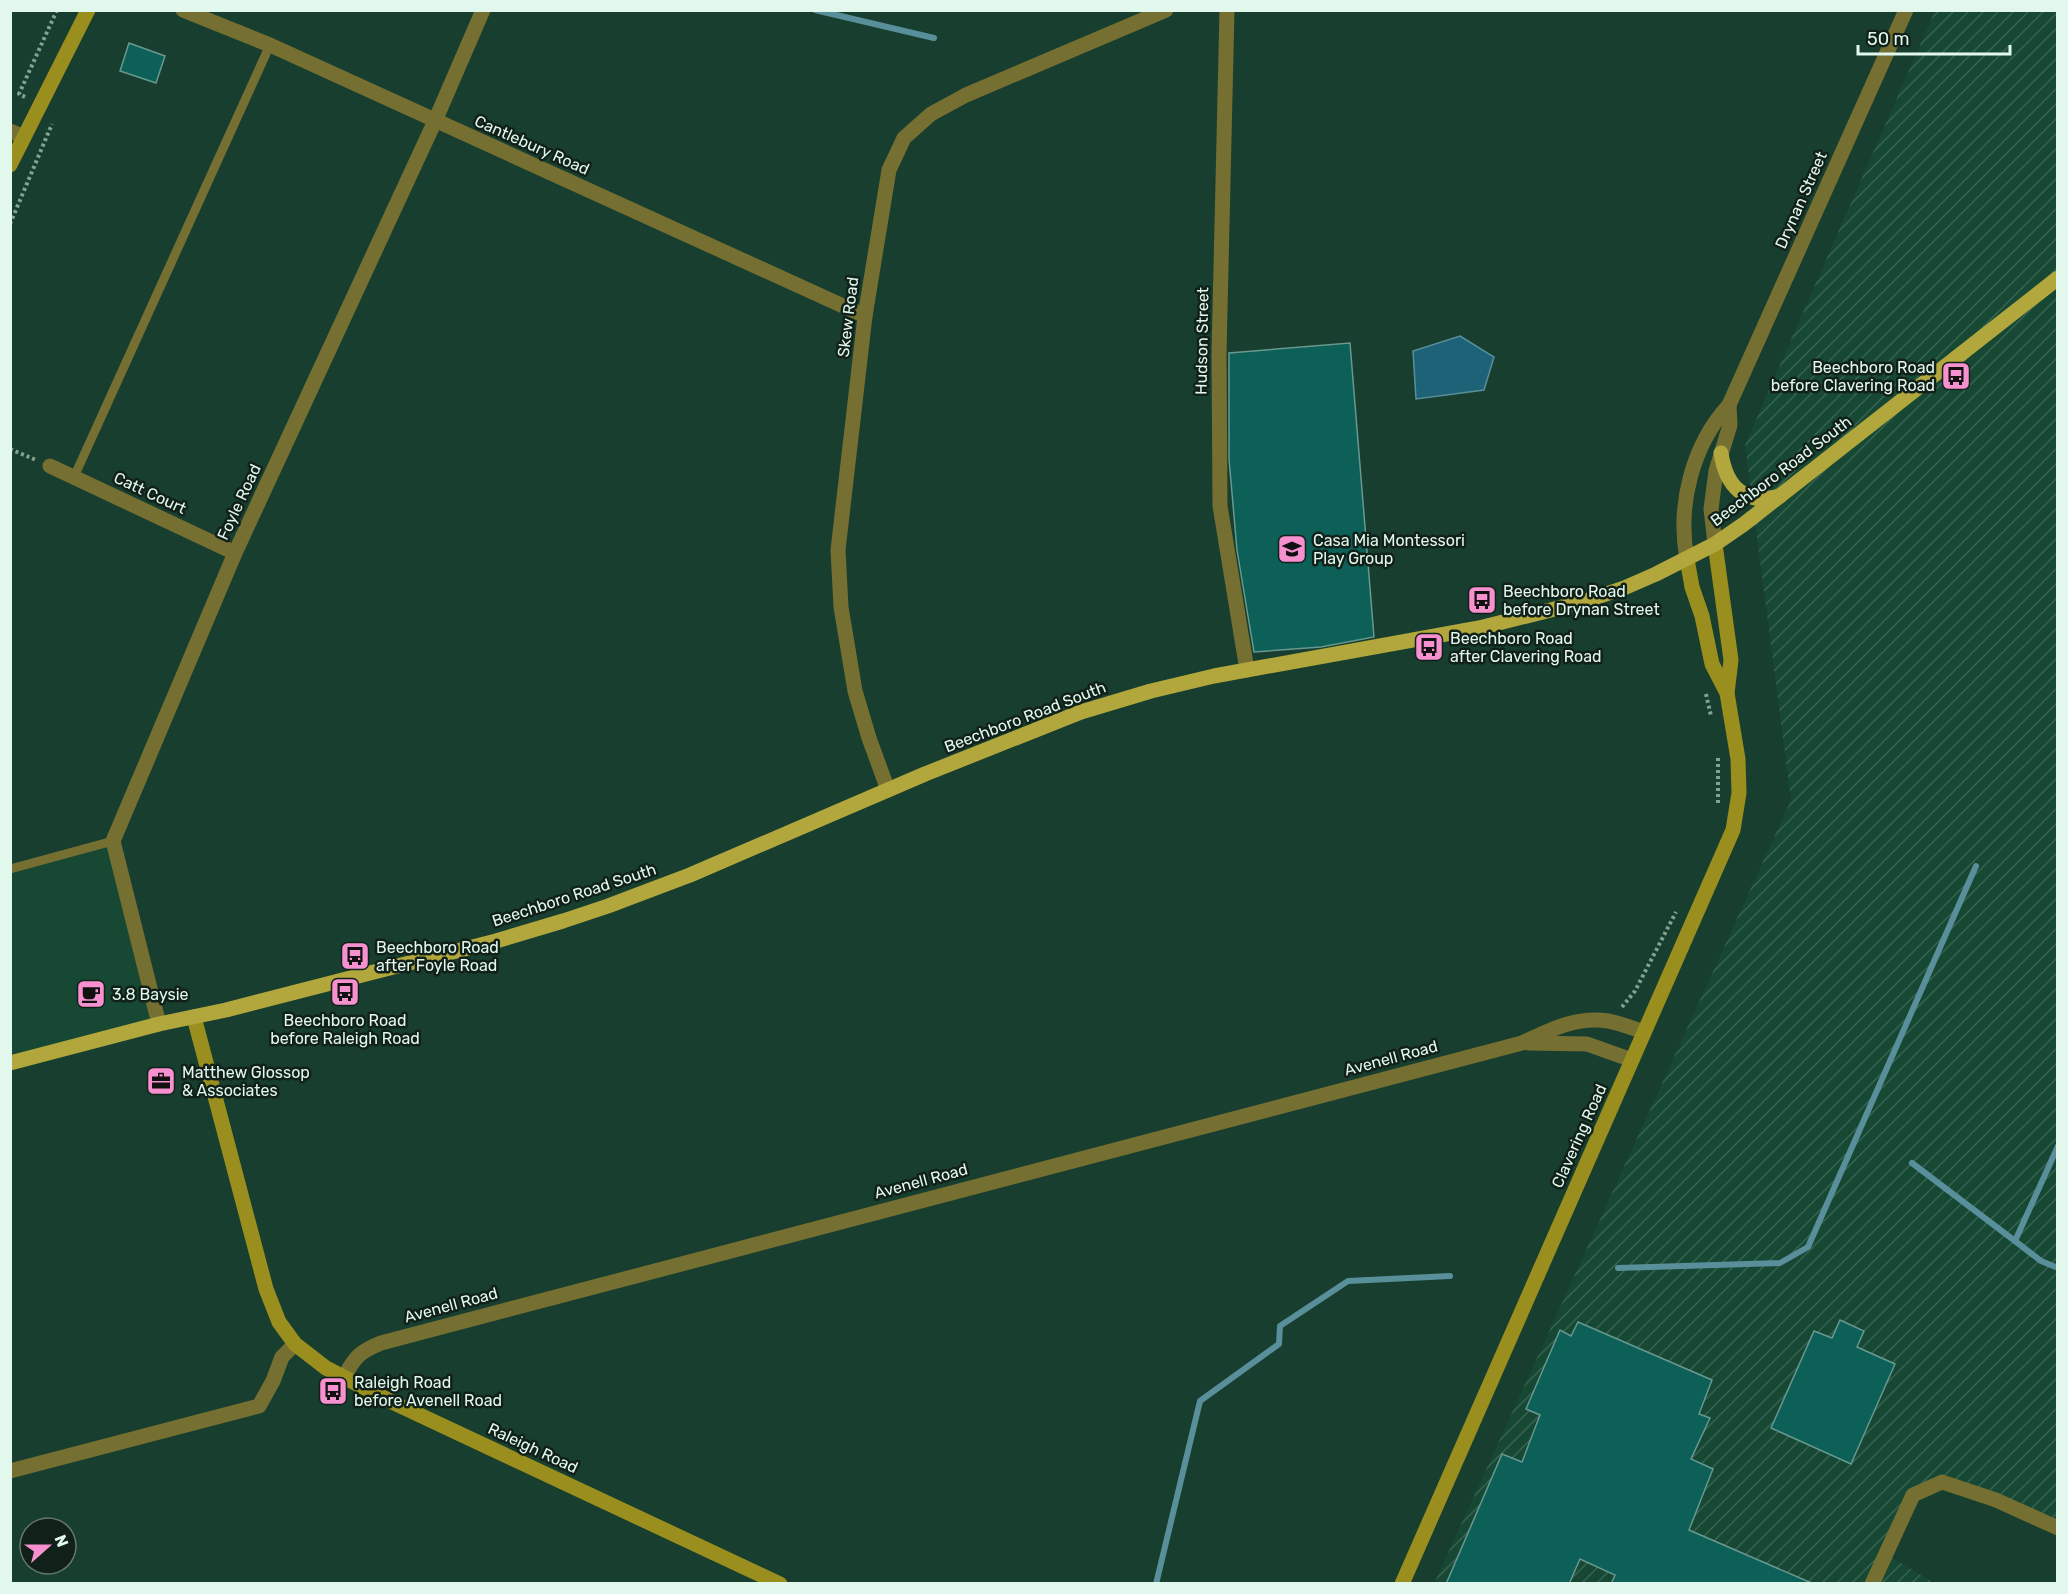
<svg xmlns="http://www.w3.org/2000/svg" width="2068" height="1594" font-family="Rubik,sans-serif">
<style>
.built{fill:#164834}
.industrial{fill:url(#industrial-furrows)}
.water{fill:#1e6278;stroke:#598f9b;stroke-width:1.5}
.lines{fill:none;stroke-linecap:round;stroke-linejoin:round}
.stream{stroke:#598f9b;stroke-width:6}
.building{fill:#0d6057;stroke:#689890;stroke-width:1.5}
.path{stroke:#83a194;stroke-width:4;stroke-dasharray:3 3;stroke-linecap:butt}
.lane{stroke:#766f32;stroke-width:9}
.street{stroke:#766f32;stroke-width:15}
.secondary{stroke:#9a8f1e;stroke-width:15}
.primary{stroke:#b2a73d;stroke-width:15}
.labels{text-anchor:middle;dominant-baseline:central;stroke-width:5;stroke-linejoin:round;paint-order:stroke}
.street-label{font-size:16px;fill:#e2f8ed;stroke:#11211a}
.poi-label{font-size:16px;fill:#e2f8ed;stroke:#11211a;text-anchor:start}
</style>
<defs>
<pattern id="industrial-furrows" width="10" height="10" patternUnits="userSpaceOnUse" patternTransform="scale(1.5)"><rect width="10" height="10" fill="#164834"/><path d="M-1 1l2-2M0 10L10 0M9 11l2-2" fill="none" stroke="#386352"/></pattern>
</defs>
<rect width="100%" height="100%" fill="#173e2e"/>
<polygon class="built" points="108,843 153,1024 11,1060 11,869"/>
<polygon class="industrial" points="1935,11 2057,11 2057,1528 1942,1482 1913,1496 1886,1554 1934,1583 1434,1584 1791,800 1745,445"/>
<polygon class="water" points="1460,336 1494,357 1484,390 1416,399 1413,351"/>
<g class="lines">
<g class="stream">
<polyline points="815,10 934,38"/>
<polyline points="1912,1163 2015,1241 2058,1146"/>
<polyline points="2015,1241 2041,1261 2058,1268"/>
<polyline points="1618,1268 1780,1263 1808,1247 1976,866"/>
<polyline points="1156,1584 1200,1401 1279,1344 1280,1326 1348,1281 1450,1276"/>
</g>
</g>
<g class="building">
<polygon points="129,43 165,56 156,83 120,71"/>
<polygon points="1350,343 1374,637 1321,647 1254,652 1237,550 1229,459 1229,353"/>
<polygon points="1840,1320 1864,1331 1857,1347 1895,1364 1851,1464 1771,1428 1814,1331 1832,1338"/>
<polygon points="1578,1322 1712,1380 1699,1414 1710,1418 1691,1459 1713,1469 1689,1530 1814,1584 1611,1584 1615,1575 1580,1559 1569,1584 1446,1584 1502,1454 1522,1462 1540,1415 1526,1409 1560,1330 1571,1336"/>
</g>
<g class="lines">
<g class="path">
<polyline points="25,97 19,94 57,10"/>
<polyline points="10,224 52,124"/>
<polyline points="10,449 36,460"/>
<polyline points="1706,694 1711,716"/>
<polyline points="1718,803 1718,756"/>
<polyline points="1622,1007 1635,991 1676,912"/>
</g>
<g class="lane">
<polyline points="74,477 270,45"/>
<polyline points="10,869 113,841"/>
</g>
<g class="street">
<polyline points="183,10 270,45 865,316"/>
<polyline points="1227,10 1219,354 1220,506 1247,670"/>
<polyline points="10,131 24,137"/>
<polyline points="50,466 235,553"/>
<polyline points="1715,544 1711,509 1716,471 1730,425 1729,405"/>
<path d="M1687 559C1677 506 1692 445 1729 405L1906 10"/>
<polyline points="888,790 869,738 855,691 841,607 838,550 865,316 889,170 904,138 931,114 966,95 1166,10"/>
<polyline points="159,1024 113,841 235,553 435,121 483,10"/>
<polyline points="1528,1043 1587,1044 1632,1060"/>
<path d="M344 1377C355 1357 359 1352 381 1343L1522 1043C1550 1030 1576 1016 1608 1021 1620 1023 1632 1028 1644 1032"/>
<polyline points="10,1471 259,1406 273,1381 282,1357 295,1344"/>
<polyline points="1872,1584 1913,1495 1942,1482 1996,1500 2058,1528"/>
</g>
<g class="secondary">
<polyline points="10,165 88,10"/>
<polyline points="1687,559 1692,587 1702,616 1712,664 1727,693"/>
<polyline points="194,1017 266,1289 279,1322 295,1344 326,1368 394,1403 780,1584"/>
<polyline points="1402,1584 1733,830 1739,793 1738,759 1727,693 1731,660 1715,544"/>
</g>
<g class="primary">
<path d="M1721 453C1726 486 1744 506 1780 496"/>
<polyline points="10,1063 159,1024 226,1010 366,974 496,941 563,921 608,906 690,875 925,774 1081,712 1151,691 1214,676 1479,628 1582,602 1624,588 1656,574 1715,544 1744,524 2058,278"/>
</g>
</g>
<defs>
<g id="bus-square" transform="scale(1.5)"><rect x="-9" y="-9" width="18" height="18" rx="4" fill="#f690cf" stroke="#11211a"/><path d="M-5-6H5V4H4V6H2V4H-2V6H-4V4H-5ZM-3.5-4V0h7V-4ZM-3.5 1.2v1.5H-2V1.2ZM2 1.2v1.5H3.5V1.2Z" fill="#111"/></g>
<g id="school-square" transform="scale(1.5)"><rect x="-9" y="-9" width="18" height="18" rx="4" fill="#f690cf" stroke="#11211a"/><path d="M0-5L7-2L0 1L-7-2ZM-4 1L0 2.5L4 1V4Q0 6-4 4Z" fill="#111"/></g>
<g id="cafe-square" transform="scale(1.5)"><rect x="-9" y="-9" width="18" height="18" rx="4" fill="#f690cf" stroke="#11211a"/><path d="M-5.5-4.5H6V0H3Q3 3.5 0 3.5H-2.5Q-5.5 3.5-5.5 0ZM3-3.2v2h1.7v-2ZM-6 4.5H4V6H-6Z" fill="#111"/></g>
<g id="office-square" transform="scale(1.5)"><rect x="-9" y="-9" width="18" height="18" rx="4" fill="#f690cf" stroke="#11211a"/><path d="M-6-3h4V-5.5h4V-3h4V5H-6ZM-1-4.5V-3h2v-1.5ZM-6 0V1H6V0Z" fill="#111"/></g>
</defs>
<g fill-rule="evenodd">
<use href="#bus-square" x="1956" y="376"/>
<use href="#school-square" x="1292" y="549"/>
<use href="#bus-square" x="1482" y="600"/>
<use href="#bus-square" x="1429" y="647"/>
<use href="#bus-square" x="355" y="956"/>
<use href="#bus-square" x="345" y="992"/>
<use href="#cafe-square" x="91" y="994"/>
<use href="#office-square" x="161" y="1081"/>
<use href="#bus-square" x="333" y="1391"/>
</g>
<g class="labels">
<g class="street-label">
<text transform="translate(532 145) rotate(24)">Cantlebury Road</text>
<text transform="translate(1801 200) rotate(-66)">Drynan Street</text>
<text transform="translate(848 317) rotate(-83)">Skew Road</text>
<text transform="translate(1202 341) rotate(-89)">Hudson Street</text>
<text transform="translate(1781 471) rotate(-37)">Beechboro Road South</text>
<text transform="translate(150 493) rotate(25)">Catt Court</text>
<text transform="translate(239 502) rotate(-65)">Foyle Road</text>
<text transform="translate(1025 717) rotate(-21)">Beechboro Road South</text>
<text transform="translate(574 895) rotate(-18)">Beechboro Road South</text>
<text transform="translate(1391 1058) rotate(-15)">Avenell Road</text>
<text transform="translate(1579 1136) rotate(-66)">Clavering Road</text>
<text transform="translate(921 1181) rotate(-15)">Avenell Road</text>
<text transform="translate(451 1305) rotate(-15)">Avenell Road</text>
<text transform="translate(533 1448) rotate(25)">Raleigh Road</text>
</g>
<g class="poi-label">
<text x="1935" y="367" text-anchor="end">Beechboro Road<tspan x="1935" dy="18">before Clavering Road</tspan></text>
<text x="1313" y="540">Casa Mia Montessori<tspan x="1313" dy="18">Play Group</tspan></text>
<text x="1503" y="591">Beechboro Road<tspan x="1503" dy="18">before Drynan Street</tspan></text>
<text x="1450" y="638">Beechboro Road<tspan x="1450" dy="18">after Clavering Road</tspan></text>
<text x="376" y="947">Beechboro Road<tspan x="376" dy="18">after Foyle Road</tspan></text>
<text x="112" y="994">3.8 Baysie</text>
<text x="345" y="1020" text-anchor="middle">Beechboro Road<tspan x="345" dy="18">before Raleigh Road</tspan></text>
<text x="182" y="1072">Matthew Glossop<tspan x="182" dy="18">&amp; Associates</tspan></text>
<text x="354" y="1382">Raleigh Road<tspan x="354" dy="18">before Avenell Road</tspan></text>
</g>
</g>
<rect width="2068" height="1594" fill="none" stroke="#e2f8ed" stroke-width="24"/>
<g transform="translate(48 1546) rotate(69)"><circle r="28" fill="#11211a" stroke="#65776e" stroke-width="1.5"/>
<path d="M0-4.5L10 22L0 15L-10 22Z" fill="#f690cf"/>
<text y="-9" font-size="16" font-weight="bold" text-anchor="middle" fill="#e2f8ed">N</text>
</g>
<path d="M1858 45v9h152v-9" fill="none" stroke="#e2f8ed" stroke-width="3"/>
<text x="1867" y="45" font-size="18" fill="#e2f8ed" stroke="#11211a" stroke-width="4.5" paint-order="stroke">50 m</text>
</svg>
